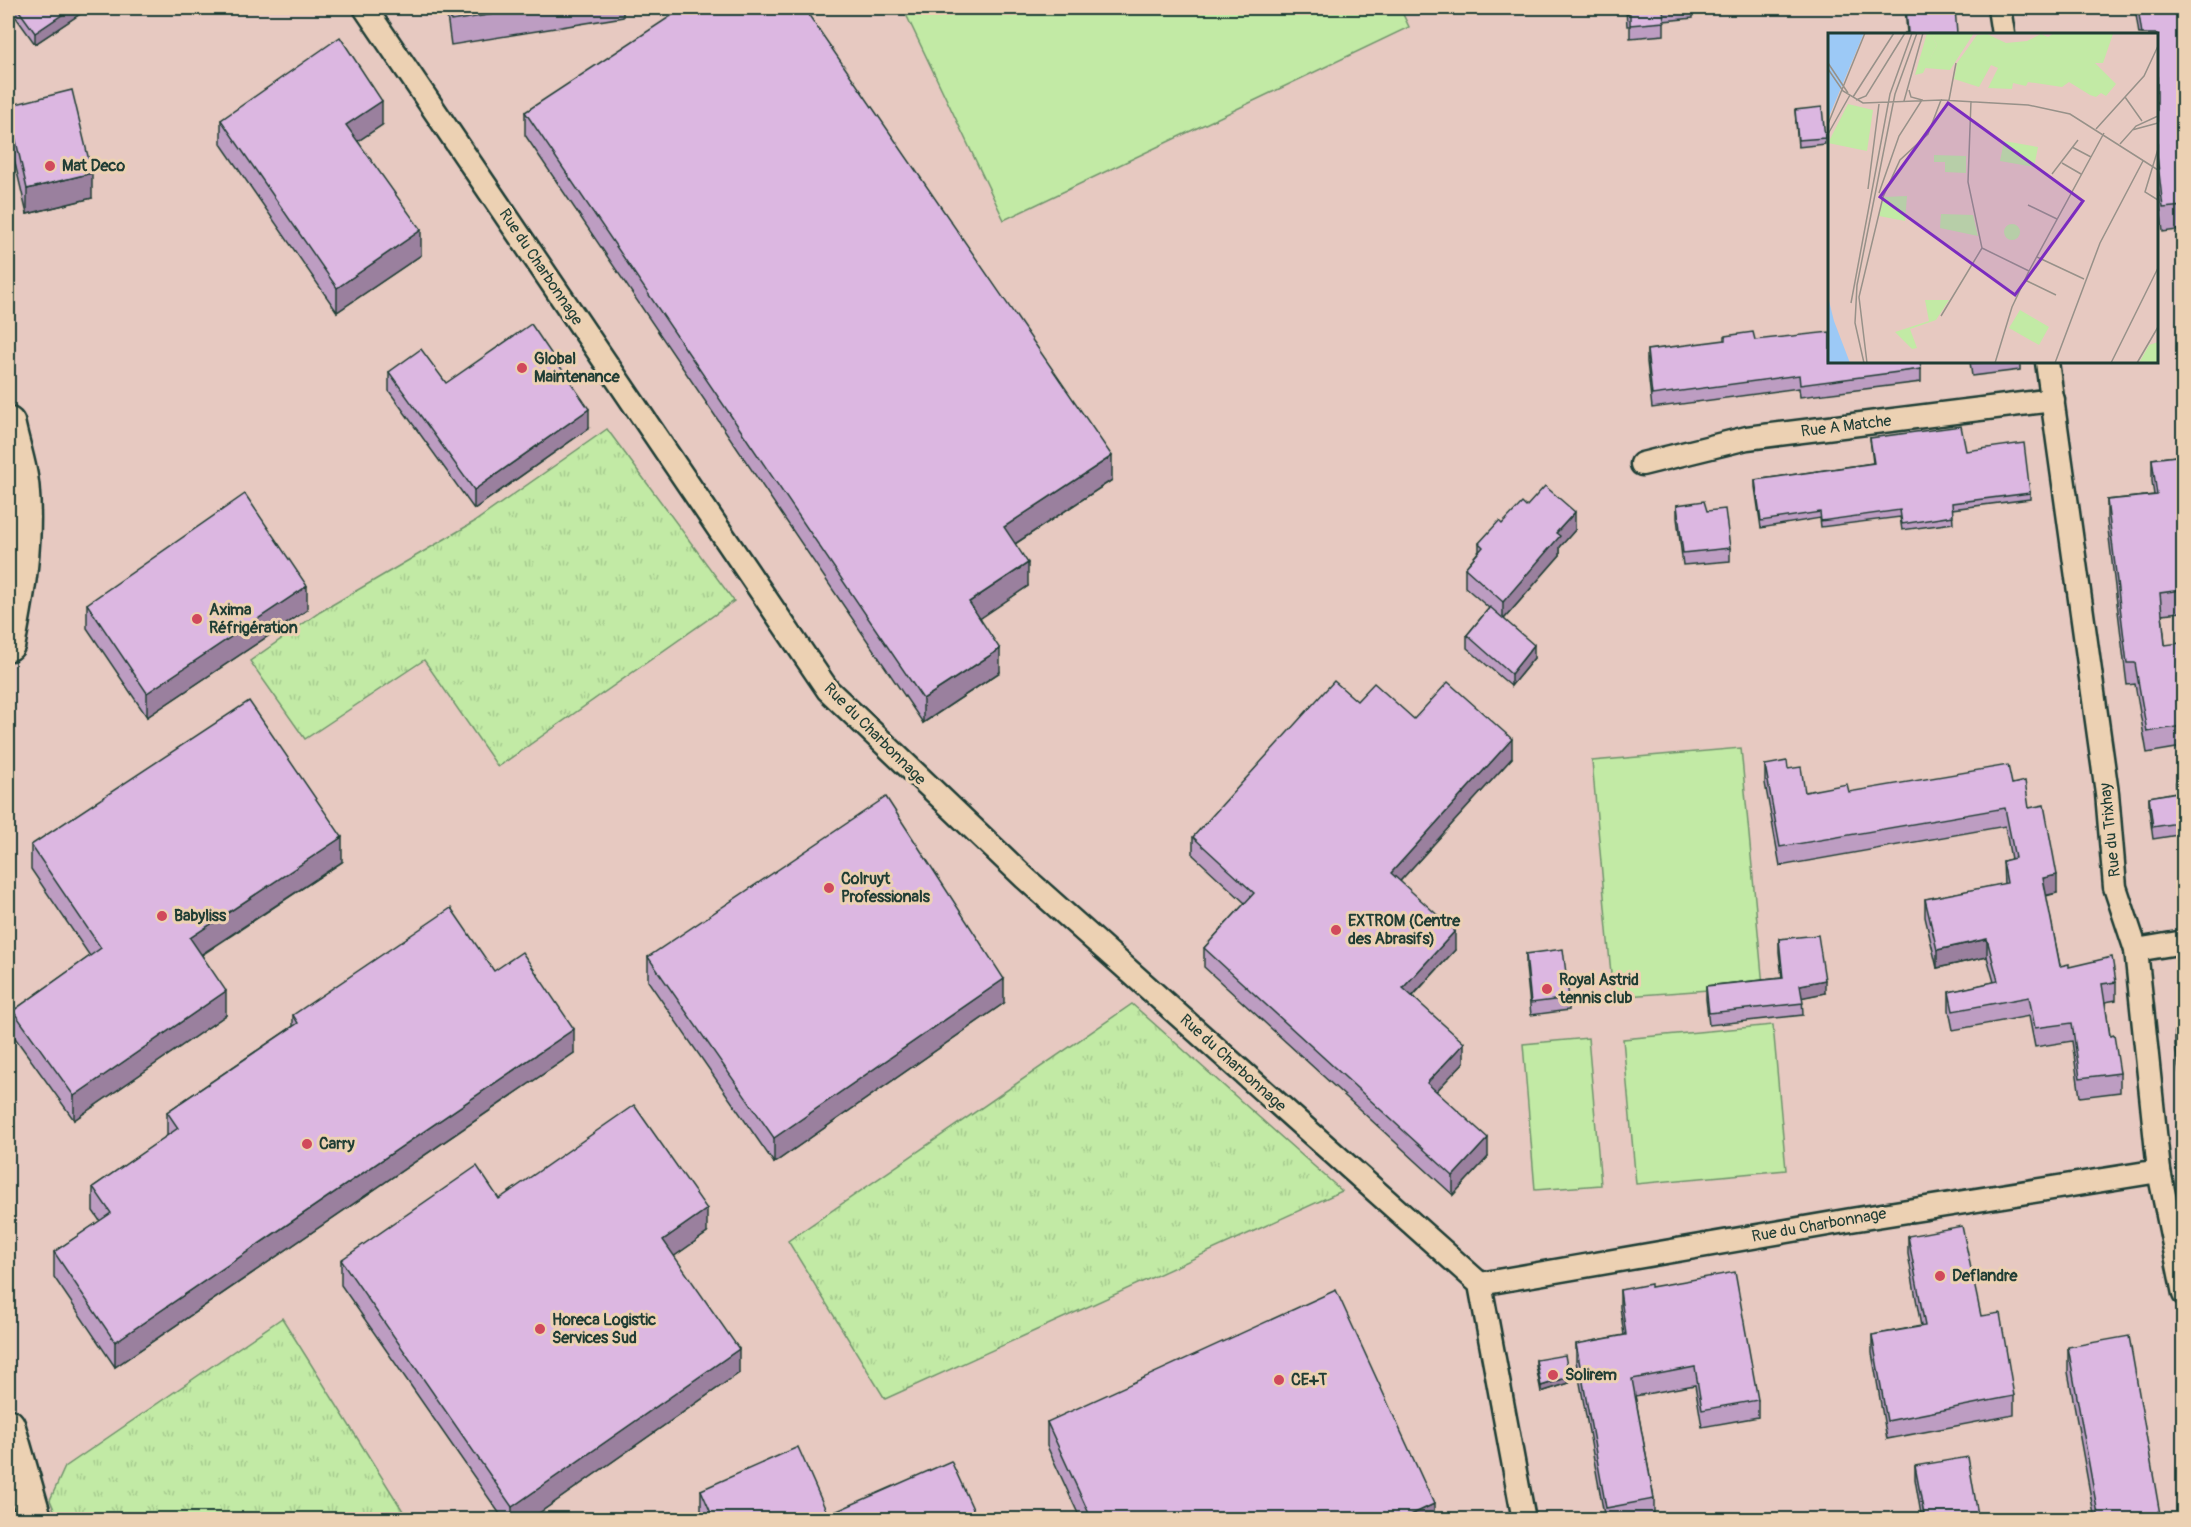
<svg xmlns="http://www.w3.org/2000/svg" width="2191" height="1527" font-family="Pangolin,sans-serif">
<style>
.grass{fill:url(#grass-tufts);stroke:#70946c;stroke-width:1.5}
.garden{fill:#c2eaa5;stroke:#70946c;stroke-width:1.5}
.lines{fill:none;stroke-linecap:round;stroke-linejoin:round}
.minor-casing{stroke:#1f3d34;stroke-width:27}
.secondary-casing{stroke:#1f3d34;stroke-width:38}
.minor{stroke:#ecd1b3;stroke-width:22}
.secondary{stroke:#ecd1b3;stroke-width:33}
.wall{fill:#bd9dc2;stroke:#1f3d34;stroke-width:1.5}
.shaded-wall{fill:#9a809e;stroke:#1f3d34;stroke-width:1.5}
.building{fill:#dcb7e1;stroke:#1f3d34;stroke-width:1.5}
.poi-dot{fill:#d1495b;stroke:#ecd1b3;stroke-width:2}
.labels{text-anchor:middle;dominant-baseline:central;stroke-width:6;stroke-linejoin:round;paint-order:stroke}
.poi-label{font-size:16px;font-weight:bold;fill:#1f3d34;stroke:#ecd1b3;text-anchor:start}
.street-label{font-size:16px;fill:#1f3d34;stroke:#ecd1b3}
.inset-road{fill:none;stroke:#979189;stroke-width:1.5}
.view{fill:#7b2cbf;fill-opacity:0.15;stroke:#7b2cbf;stroke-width:3}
.inset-edge{fill:none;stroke:#1f3d34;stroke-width:3}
</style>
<defs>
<pattern id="grass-tufts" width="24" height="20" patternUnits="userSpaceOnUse" patternTransform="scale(1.5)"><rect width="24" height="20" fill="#c2eaa5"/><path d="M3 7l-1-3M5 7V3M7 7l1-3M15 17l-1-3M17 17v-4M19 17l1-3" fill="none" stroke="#a6ca8f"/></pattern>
</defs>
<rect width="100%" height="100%" fill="#e7c9c1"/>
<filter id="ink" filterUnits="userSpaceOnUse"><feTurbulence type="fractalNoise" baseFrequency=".0167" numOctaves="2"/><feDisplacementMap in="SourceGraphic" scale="12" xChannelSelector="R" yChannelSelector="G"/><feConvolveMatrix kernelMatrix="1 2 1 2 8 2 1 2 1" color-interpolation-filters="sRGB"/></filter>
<g filter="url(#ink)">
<g class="grass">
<polygon points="607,429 734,601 498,767 424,660 305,739 250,661 320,612 474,522"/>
<polygon points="1132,1004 1342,1191 885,1399 788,1241"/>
<polygon points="282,1318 408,1519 58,1519 50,1500 65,1467"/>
</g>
<g class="garden">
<polygon points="903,8 1400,8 1409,27 1004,220"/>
<polygon points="1741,748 1763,986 1613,997 1592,761"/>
<polygon points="1773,1025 1786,1170 1636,1184 1623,1039"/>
<polygon points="1588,1038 1601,1185 1535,1190 1523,1044"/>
</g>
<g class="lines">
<g class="minor-casing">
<g id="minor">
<polyline points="365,8 828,690 1025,878 1480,1284 1524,1520"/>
<polyline points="1999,8 2003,34"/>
<polyline points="2047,362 2107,793 2115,887 2136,950 2159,1171 2184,1294"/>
<polyline points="1642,464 1747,438 2053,400"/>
<polyline points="2136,950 2184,942"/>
<polyline points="1480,1284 1851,1220 2159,1171"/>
</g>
</g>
<g class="secondary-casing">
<g id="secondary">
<path d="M8 424C12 444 20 466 22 487 27 540 18 593 8 644"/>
<polyline points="8,1426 35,1520"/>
</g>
</g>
<use href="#minor" class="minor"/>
<use href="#secondary" class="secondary"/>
</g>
<g class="wall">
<polygon points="10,8 89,8 35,44 10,9"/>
<polygon points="446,8 623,8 623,17 451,45"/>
<polygon points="1626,8 1693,8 1693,18 1664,21 1664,35 1630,38 1630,26 1627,26"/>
<polygon points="1905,8 1955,8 1907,33"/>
<polygon points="2135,8 2184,8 2184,229 2163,232 2157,178 2157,34 2139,34"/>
<polygon points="8,106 92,198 27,214 8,134"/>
<polygon points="1795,110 1825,138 1825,144 1798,147"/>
<polygon points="525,112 1112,480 1015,544 1028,586 980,618 1000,672 923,723 525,135"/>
<polygon points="221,120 382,125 358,141 421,255 337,312 221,144"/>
<polygon points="1755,340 1921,369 1921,382 1800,397 1799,388 1652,408 1647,362 1647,350"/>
<polygon points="1970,362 2020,362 2020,370 1972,376"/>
<polygon points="2182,366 2184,366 2184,398 2182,387"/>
<polygon points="389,372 446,383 589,428 474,509 389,391"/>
<polygon points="1870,438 1966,451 2030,493 2030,499 1952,509 1953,523 1902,530 1900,517 1821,527 1820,518 1761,528 1755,487 1755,480 1873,463"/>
<polygon points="2184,455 2184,595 2181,596 2181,612 2162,614 2165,645 2184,665 2184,734 2182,734 2182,747 2147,753 2135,684 2127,685 2107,521 2107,500 2154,495 2152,481 2152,459"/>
<polygon points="1677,505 1707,511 1730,548 1730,561 1683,565 1677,518"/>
<polygon points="1526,507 1575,530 1560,547 1560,555 1504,619 1534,658 1511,686 1467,648 1467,635 1489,608 1465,587 1465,568 1479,551 1479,543 1502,524"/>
<polygon points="87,604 307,610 147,717 87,628"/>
<polygon points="1357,701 1414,719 1512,758 1400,881 1455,950 1413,996 1464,1062 1436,1091 1488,1157 1453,1195 1204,967 1204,948 1245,903 1193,855 1193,837"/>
<polygon points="1765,765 1788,769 1805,792 1849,792 2012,784 2029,808 2057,893 2046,896 2060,966 2069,967 2116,982 2116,1000 2105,1002 2110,1036 2120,1073 2120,1092 2080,1097 2072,1041 2035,1047 2029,1016 1953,1030 1949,1010 1949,992 1994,982 1987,957 1937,968 1925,917 1925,899 2004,884 2003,861 2011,859 2005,826 1780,866 1765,783"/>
<polygon points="2184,780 2184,834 2153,839 2149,809 2149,797 2176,792 2176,782"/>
<polygon points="31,845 342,862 202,955 226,1015 74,1120 13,1035 13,1011 90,956 31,869"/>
<polygon points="1779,939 1825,993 1802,997 1803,1015 1709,1025 1706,999 1706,986 1782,978 1779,952"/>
<polygon points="1526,954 1569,998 1569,1010 1531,1015 1526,967"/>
<polygon points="648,957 1004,1003 774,1163 648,981"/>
<polygon points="494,971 574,1053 115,1367 54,1277 54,1252 100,1221 93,1211 93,1187 167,1136 167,1112 293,1026 293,1015"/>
<polygon points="2184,1031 2184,1101 2175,1045 2175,1032"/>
<polygon points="499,1199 707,1233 674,1256 739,1373 529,1520 504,1520 341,1285 341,1260"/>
<polygon points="1908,1236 1981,1316 2014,1396 2014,1415 1887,1439 1872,1353 1872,1335 1921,1326 1908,1254"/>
<polygon points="1651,1287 1758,1400 1758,1417 1702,1427 1695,1385 1635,1396 1654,1499 1654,1517 1638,1520 1605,1520 1576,1361 1576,1344 1624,1335 1620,1307 1620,1290"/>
<polygon points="2068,1347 2161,1520 2095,1520 2068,1372"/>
<polygon points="1536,1360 1569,1383 1541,1392 1536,1366"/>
<polygon points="1047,1422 1434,1520 1081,1520 1047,1446"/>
<polygon points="1915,1466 1978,1515 1978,1520 1922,1520 1915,1479"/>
<polygon points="701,1490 828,1515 978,1520 704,1520 701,1512"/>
</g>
<g class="shaded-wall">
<polygon points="72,8 89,8 35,44 35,33"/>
<polygon points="112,8 120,8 112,12"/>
<polygon points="13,26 13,32 8,36 8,30"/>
<polygon points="382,101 382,125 346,149 346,125"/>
<polygon points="92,173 92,198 27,214 27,189"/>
<polygon points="421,230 421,255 337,312 337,288"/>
<polygon points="589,409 589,428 474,509 474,490"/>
<polygon points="1112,456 1112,480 1004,551 1004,527"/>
<polygon points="1575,512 1575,530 1560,547 1560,555 1503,620 1503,602 1556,533"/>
<polygon points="1028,563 1028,586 969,626 969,602"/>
<polygon points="307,586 307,610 147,717 147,693"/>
<polygon points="1534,645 1534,658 1511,686 1511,674"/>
<polygon points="1000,649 1000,672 923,723 923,699"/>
<polygon points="2184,712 2184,734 2182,734 2182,726 2180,713"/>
<polygon points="1512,739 1512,758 1391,891 1391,873"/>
<polygon points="342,837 342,862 190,962 190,938"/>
<polygon points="2057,875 2057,893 2043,896 2043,878"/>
<polygon points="1455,931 1455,950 1403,1006 1403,988"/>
<polygon points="1987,939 1987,957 1937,968 1937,950"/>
<polygon points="1004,979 1004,1003 774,1163 774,1138"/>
<polygon points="1825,980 1825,993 1800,998 1800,985"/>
<polygon points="226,991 226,1015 74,1120 74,1096"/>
<polygon points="574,1029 574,1053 115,1367 115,1342"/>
<polygon points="1464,1043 1464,1062 1427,1101 1427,1083"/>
<polygon points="1488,1138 1488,1157 1453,1195 1453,1176"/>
<polygon points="707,1209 707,1233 663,1264 663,1240"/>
<polygon points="739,1349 739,1373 529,1520 512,1520 512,1507"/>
<polygon points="1569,1377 1569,1383 1541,1392 1541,1386"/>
<polygon points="1434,1504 1434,1520 1400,1520"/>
</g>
<g class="building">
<polygon points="17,8 72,8 35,33"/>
<polygon points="449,8 533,8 451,21"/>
<polygon points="683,8 804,8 1112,456 1004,527 1028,563 969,602 1000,649 923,699 525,112"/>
<polygon points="1627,8 1673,8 1663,8 1664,22 1630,25 1630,14 1627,14"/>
<polygon points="1906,8 1955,8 1957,34 1904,34 1904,33 1908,33"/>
<polygon points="2138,8 2184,8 2184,206 2163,208 2157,155 2157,34 2142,34"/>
<polygon points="8,17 13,26 8,30"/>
<polygon points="340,37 382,101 346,125 421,230 337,288 221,120"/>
<polygon points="72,90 92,173 27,189 8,106"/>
<polygon points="1822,107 1825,138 1798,140 1795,110"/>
<polygon points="531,324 589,409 474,490 389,372 421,349 446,383"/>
<polygon points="1753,332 1755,340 1830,332 1830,362 1920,362 1921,369 1800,385 1799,375 1652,395 1647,350 1725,340 1725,336"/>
<polygon points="1972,362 1988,362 1972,363"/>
<polygon points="1961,426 1966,451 2024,443 2030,493 1952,503 1953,516 1902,524 1900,510 1821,521 1820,512 1761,521 1755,480 1874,463 1870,438"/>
<polygon points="2184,455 2184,574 2178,575 2181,590 2160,593 2165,645 2180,643 2184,665 2184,712 2180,713 2182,726 2147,732 2135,663 2127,663 2107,500 2157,495 2152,459"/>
<polygon points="1545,486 1575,512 1556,533 1560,536 1503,602 1465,568 1483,547 1479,543 1499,521 1502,524 1522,503 1526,507"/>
<polygon points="245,494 307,586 147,693 87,604"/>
<polygon points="1704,501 1707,511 1725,509 1730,548 1683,553 1677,505"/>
<polygon points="1490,607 1534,645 1511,674 1467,635"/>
<polygon points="1334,681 1357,701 1374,683 1414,719 1448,682 1512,739 1391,873 1455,931 1403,988 1464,1043 1427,1083 1488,1138 1453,1176 1204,948 1254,893 1193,837"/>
<polygon points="249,701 342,837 190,938 226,991 74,1096 13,1011 101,948 31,845"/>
<polygon points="1787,761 1788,769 1801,767 1805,792 1847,784 1849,792 2008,765 2012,784 2025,781 2029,808 2044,805 2057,875 2043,878 2060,966 2069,964 2069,967 2112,957 2116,982 2102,984 2110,1036 2114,1035 2120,1073 2080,1078 2072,1023 2035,1028 2029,997 1953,1011 1949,992 1998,981 1987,939 1937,950 1925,899 2007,883 2003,861 2015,858 2005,808 1780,847 1765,765"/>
<polygon points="2184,780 2184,822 2153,827 2149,797 2178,792 2176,782"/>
<polygon points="886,797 1004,979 774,1138 648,957"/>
<polygon points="451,908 494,971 522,952 574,1029 115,1342 54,1252 111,1213 93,1187 178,1128 167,1112 298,1023 293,1015"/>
<polygon points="1818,935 1825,980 1800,985 1803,1003 1709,1013 1706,986 1783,978 1779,939"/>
<polygon points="1563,949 1569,998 1531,1003 1526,954"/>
<polygon points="2184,1031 2184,1088 2175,1032"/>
<polygon points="634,1105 707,1209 663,1240 739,1349 512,1507 341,1260 477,1166 499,1199"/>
<polygon points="1962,1226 1981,1316 2000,1313 2014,1396 1887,1421 1872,1335 1925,1326 1908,1236"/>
<polygon points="1735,1272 1758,1400 1702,1410 1695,1367 1632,1379 1654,1499 1606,1508 1576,1344 1626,1335 1620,1290 1651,1284 1651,1287"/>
<polygon points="1336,1290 1434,1504 1400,1520 1092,1520 1047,1422"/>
<polygon points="2129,1336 2161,1520 2099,1520 2068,1347"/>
<polygon points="1565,1355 1569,1377 1541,1386 1536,1360"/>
<polygon points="798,1447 828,1515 951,1461 978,1520 714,1520 701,1490"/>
<polygon points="1968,1457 1978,1515 1955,1520 1925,1520 1915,1466"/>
</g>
</g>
<g class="poi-dot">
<circle cx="50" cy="166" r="6"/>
<circle cx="522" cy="368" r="6"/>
<circle cx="197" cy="619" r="6"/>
<circle cx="829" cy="888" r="6"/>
<circle cx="162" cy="916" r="6"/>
<circle cx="1336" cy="930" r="6"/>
<circle cx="1547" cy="989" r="6"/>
<circle cx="307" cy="1144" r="6"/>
<circle cx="1940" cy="1276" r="6"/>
<circle cx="540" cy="1329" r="6"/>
<circle cx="1553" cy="1375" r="6"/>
<circle cx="1279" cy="1380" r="6"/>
</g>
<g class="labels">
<g class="poi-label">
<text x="62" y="166">Mat Deco</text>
<text x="534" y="359">Global<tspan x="534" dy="18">Maintenance</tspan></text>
<text x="209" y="610">Axima<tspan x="209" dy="18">Réfrigération</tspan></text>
<text x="841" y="879">Colruyt<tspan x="841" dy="18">Professionals</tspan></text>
<text x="174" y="916">Babyliss</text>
<text x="1348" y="921">EXTROM (Centre<tspan x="1348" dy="18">des Abrasifs)</tspan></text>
<text x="1559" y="980">Royal Astrid<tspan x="1559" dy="18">tennis club</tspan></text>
<text x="319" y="1144">Carry</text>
<text x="1952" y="1276">Deflandre</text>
<text x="552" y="1320">Horeca Logistic<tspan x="552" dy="18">Services Sud</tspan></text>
<text x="1565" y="1375">Solirem</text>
<text x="1291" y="1380">CE+T</text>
</g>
<g class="street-label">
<text transform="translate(541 267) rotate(56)">Rue du Charbonnage</text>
<text transform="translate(1846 426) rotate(-7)">Rue A Matche</text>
<text transform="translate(875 734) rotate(45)">Rue du Charbonnage</text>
<text transform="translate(2110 830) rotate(-96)">Rue du Trixhay</text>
<text transform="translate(1233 1063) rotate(42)">Rue du Charbonnage</text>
<text transform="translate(1819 1225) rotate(-10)">Rue du Charbonnage</text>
</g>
</g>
<g transform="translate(1828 33)">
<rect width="330" height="330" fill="#e7c9c1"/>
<path d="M108 0H146L122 37 97 35 109 12 105 5ZM226 0 285 1 275 30H267L288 51 278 63 273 60 268 64 262 62 241 49 234 54 200 49 198 53 185 50 184 56 160 55 170 35 163 32 151 54 126 46 129 30 149 2 159 1 178 10 199 8 213 1 220 4ZM20 71 45 77 39 118 0 110ZM106 122 138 123V140L117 139V129H106ZM79 163 77 188 51 183 56 164ZM113 181 145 182 150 203 112 195ZM97 267H121L108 287 82 296 89 315 84 316 67 299 101 288Z" fill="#c2eaa5"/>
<path d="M99 0H108L105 5 109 12 95 40 87 42ZM330 309V330H311L321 312Z" fill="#c2eaa5"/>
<path d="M176 108 210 114 206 134 172 128ZM176 199a8 8 0 1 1 16 0a8 8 0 1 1-16 0ZM192 277 221 294 211 312 181 295Z" fill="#c2eaa5"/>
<path d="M0 0H36L0 86ZM0 264 6 288 22 330H0Z" fill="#9cc9f6"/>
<path class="inset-road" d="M0 30 20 60M0 36 15 58 35 70 113 67 100 101 72 127 55 164 31 264 39 330M25 64 66 0M297 64 314 88M28 67 38 63 77 0M113 67 200 72 242 81 330 137M121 67 128 30M76 68 95 0M0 91 37 0M268 96 316 43 330 13M304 97 330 90M0 101 22 62M292 111 308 93 330 83M244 114 263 124M330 116 317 159 330 167M234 130 253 141M224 141 250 107M40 156 51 71M51 160 71 103 94 67 83 64 81 57M200 172 229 186M154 215 201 238M209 224 256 246M197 247 228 262M23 270 62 61 84 0M113 283 154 215 140 149 143 68M36 330 27 290 29 252 67 61 89 0M167 330 184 274 201 238 276 100M227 330 272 210 315 128M283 330 330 235M309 330 330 294"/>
<path class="view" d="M120 70 255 168 187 262 52 164Z"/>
<rect width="330" height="330" class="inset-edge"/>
</g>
<rect width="2191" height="1527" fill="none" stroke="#ecd1b3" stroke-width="30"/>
<rect x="15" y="15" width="2161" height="1497" fill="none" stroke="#1f3d34" stroke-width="2" filter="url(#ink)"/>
</svg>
